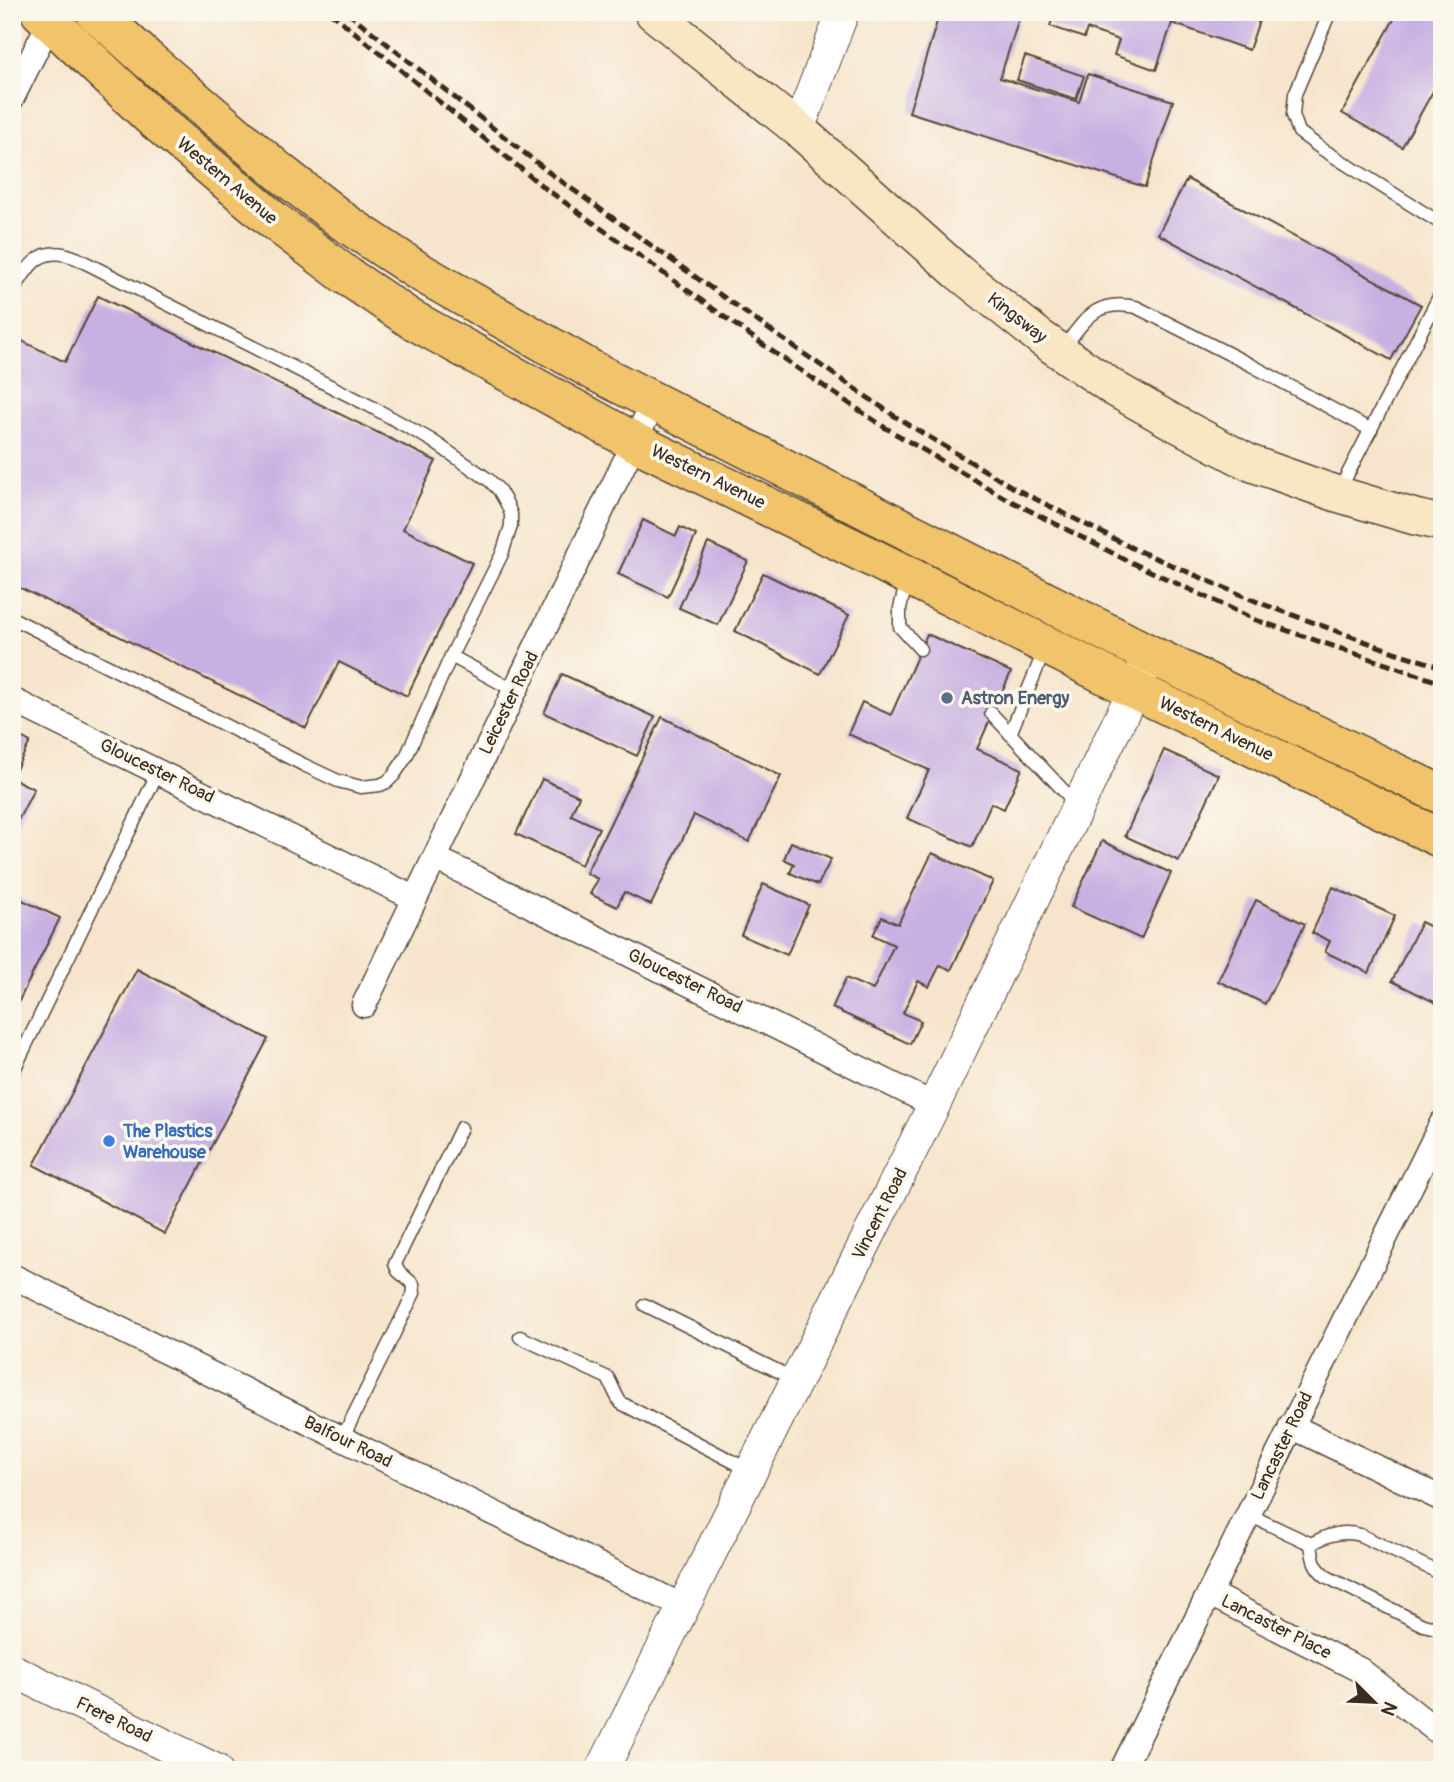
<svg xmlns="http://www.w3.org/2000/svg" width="1454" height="1782" font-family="Pangolin,sans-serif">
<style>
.building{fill:#c7b1e2}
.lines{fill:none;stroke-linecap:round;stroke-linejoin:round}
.service-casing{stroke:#574638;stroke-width:15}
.minor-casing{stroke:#574638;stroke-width:27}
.tertiary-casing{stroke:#574638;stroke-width:34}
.secondary-casing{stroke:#574638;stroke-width:38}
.primary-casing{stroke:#574638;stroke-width:41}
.service{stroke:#fff;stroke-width:12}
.minor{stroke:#fff;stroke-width:24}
.tertiary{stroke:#fff;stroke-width:32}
.secondary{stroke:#f9e7c3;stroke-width:35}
.primary{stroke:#f1c36a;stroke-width:38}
.rail{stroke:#3b2a1e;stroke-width:5;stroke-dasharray:10 5;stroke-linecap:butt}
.service-dot{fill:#5c6f8a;stroke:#fbf7ec;stroke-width:2.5}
.shop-dot{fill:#3f7fe0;stroke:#fbf7ec;stroke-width:2.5}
.labels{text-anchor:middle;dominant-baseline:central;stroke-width:7;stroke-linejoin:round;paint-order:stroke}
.street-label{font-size:18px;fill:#3b2a1e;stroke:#fbf7ec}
.service-label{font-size:18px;font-weight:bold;fill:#4e5e75;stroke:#fbf7ec;text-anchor:start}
.shop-label{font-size:18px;font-weight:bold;fill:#366cbe;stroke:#fbf7ec;text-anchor:start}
</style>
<rect width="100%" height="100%" fill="#fbf7ec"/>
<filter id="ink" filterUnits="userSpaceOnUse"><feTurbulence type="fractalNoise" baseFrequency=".0143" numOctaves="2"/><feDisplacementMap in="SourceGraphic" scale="14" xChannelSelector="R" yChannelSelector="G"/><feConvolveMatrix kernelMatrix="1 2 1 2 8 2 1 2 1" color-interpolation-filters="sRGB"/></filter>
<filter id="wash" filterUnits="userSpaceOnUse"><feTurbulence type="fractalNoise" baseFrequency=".00686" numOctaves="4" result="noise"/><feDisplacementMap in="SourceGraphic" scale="28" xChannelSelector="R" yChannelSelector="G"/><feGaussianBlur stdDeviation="1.57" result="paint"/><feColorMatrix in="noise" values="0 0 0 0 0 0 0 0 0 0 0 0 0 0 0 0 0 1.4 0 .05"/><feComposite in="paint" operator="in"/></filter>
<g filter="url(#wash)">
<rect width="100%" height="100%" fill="#f6e5cc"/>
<g id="blocks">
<g class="building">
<polygon points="940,12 1021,12 1000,78 1079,102 1088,74 1173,101 1145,187 909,112"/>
<polygon points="1055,12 1262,12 1249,50 1172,23 1156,70 1114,55 1119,40 1087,29 1084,38 1050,26"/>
<polygon points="1398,12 1442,12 1442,75 1402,147 1342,113"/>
<polygon points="1025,56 1084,76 1076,99 1017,80"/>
<polygon points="1187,179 1421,305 1391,360 1158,234"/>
<polygon points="98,296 436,461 403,529 472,563 407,696 339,662 306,728 12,584 12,336 65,362"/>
<polygon points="643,520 676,536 680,527 696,535 668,597 618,574"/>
<polygon points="708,543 748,561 718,625 679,608"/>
<polygon points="763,573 849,615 820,674 735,631"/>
<polygon points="927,634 1011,672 977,749 1022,769 1004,809 991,803 972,847 907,818 929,770 848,734 862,702 891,715"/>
<polygon points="562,674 655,717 637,756 544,713"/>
<polygon points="662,717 781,776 749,842 694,815 651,905 624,892 617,907 590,894 598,879 586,873"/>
<polygon points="12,732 30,742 12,777"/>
<polygon points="1164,750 1219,775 1179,861 1125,836"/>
<polygon points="12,778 34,789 12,832"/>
<polygon points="542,779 579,796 571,815 599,828 581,865 516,834"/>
<polygon points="1102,841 1171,873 1141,939 1071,907"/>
<polygon points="791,842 831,859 818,885 790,873 794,864 784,859"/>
<polygon points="932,853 993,881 951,970 940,965 929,987 918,981 903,1013 921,1021 910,1044 832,1008 846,978 873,990 894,945 873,935 882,917 898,924"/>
<polygon points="763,884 809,905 787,955 741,935"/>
<polygon points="1333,887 1395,916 1369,973 1325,952 1330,941 1312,933"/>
<polygon points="12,895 60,918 12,1015"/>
<polygon points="1256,900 1305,924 1265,1004 1218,981"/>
<polygon points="1421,922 1442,932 1442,1006 1392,981"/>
<polygon points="137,969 268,1039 165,1234 34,1165"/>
</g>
</g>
</g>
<g filter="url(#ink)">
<use href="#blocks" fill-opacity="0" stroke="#574638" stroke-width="2"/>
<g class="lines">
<g class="service-casing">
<g id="service">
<polyline points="1330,12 1295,94 1293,115 1299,132 1322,149 1442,224"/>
<path d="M12 293C29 266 40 243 76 258L370 406 431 440 489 480 499 490 507 504 511 514V526L502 554 451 656 406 757 394 775 387 782 380 785 361 787 338 781 304 765 12 618"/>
<path d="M1061 351C1084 322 1094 298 1136 307L1251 365 1371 430"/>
<polyline points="1339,491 1442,291"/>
<polyline points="907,580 900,608 900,627 920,649"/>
<polyline points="451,656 515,691"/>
<polyline points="991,713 1077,805"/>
<polyline points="1010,734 1045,649"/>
<polyline points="12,1074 158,772"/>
<polyline points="645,1305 796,1380"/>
<path d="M520 1337 608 1378C613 1387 615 1395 621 1403L751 1471"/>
<polyline points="342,1439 414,1293 413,1284 398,1271 395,1264 461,1128"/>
<polyline points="1249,1515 1311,1544"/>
<path d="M1311 1544C1313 1560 1314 1567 1327 1577L1423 1625 1432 1627 1442 1624"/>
<path d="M1311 1544C1327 1535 1342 1530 1360 1535L1442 1574"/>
</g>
</g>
<g class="minor-casing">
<g id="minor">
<polyline points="12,98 50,21 57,13"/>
<polyline points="12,700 414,898"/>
<polyline points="435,858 934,1105"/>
<polyline points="364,1005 654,401"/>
<polyline points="12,1276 684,1607"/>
<polyline points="1291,1426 1442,1499"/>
<polyline points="1210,1594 1360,1670 1442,1735"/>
<polyline points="1122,1770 1442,1123"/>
</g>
</g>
<g class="tertiary-casing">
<g id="tertiary">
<polyline points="798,129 843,12"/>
<polyline points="12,1670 216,1770"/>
<polyline points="602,1770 934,1105 1144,669"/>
</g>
</g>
<g class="secondary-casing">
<polyline id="secondary" points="652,12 798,129 958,272 1041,338 1115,389 1171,421 1250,463 1337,494 1415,517 1442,523"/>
</g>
<g class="primary-casing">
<g id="primary">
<polyline points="40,12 150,116 273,220 347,276 411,319 635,442 863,553 1133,689 1442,839"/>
<polyline points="95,12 147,59 281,173 344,222 418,271 594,371 1151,655 1442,795"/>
</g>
</g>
<use href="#service" class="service"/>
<use href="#minor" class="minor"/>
<use href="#tertiary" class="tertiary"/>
<use href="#secondary" class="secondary"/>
<use href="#primary" class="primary"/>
<g class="rail">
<polyline points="330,12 542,186 772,351 884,427 1007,499 1126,560 1256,620 1442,683"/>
<polyline points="347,12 551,174 781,338 896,417 1014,488 1132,548 1260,603 1394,652 1442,667"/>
</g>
</g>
</g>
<circle class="service-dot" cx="947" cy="698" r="7"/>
<circle class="shop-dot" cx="109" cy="1141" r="7"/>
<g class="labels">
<g class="street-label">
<text transform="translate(227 181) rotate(40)">Western Avenue</text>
<text transform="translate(1017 318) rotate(38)">Kingsway</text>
<text transform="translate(708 477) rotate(26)">Western Avenue</text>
<text transform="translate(509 703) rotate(-64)">Leicester Road</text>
<text transform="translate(1216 729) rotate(26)">Western Avenue</text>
<text transform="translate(157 771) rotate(26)">Gloucester Road</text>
<text transform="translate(685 981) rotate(26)">Gloucester Road</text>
<text transform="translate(880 1214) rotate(-63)">Vincent Road</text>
<text transform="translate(348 1442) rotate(26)">Balfour Road</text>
<text transform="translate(1282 1446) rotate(-64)">Lancaster Road</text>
<text transform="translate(1276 1627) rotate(27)">Lancaster Place</text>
<text transform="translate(114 1720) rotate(26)">Frere Road</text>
</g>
<g class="service-label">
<text x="961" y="698">Astron Energy</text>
</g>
<g class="shop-label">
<text x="123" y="1131">The Plastics<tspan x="123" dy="21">Warehouse</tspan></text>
</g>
</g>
<rect width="1454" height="1782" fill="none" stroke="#fbf7ec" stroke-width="42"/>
<g transform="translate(1374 1702) rotate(114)" stroke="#fbf7ec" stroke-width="5" paint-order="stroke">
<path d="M0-5L12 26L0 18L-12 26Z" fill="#3b2a1e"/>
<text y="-10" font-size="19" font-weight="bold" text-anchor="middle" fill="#3b2a1e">N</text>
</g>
</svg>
